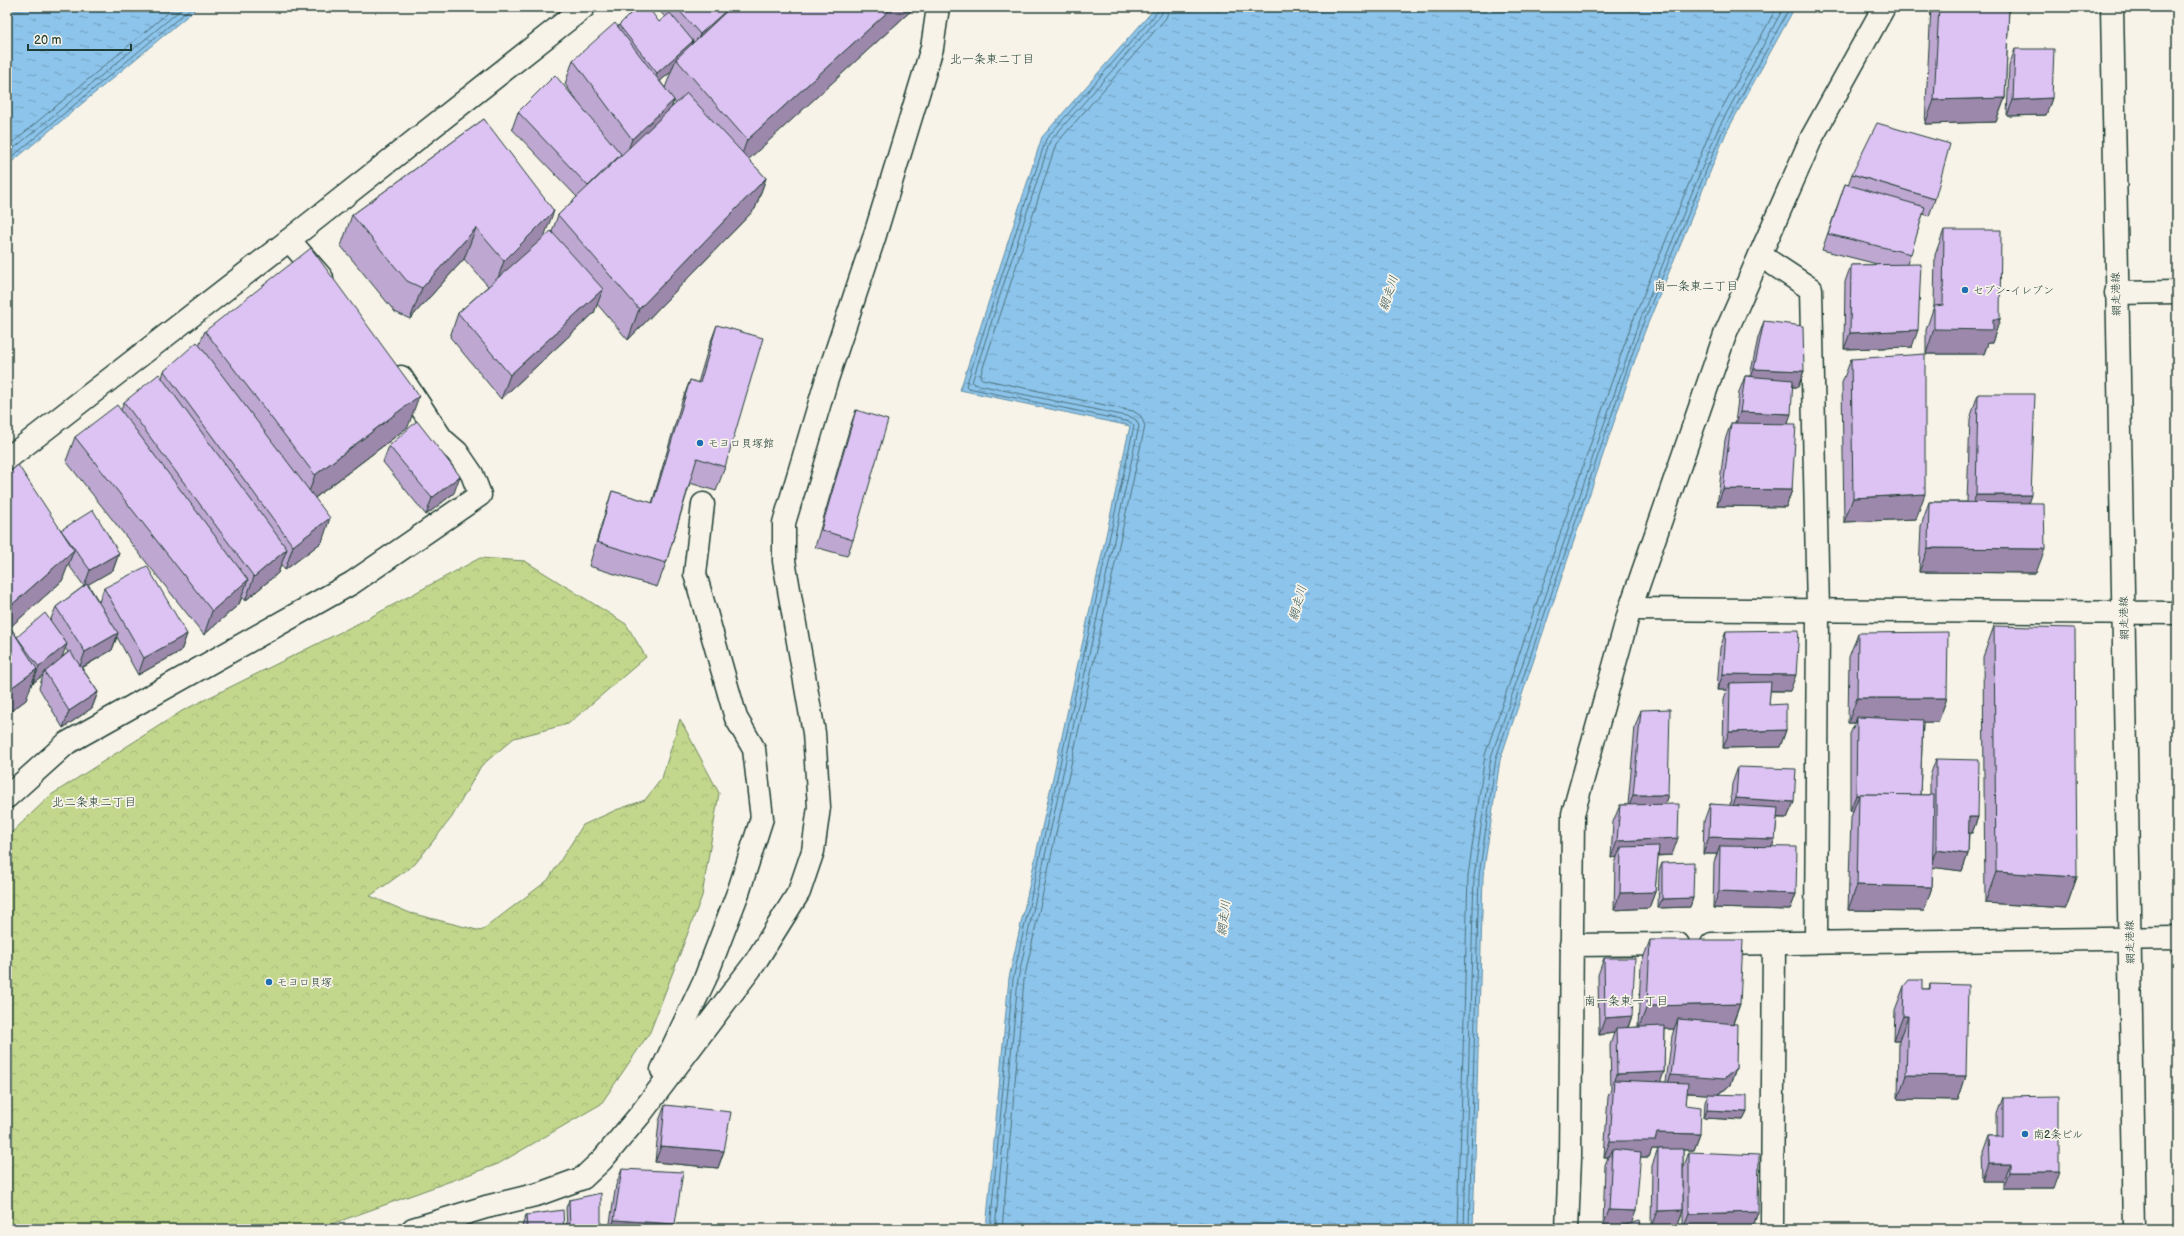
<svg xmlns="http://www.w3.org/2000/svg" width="2184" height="1236" font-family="'Balsamiq Sans','Klee One',sans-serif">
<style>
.forest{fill:url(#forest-crowns);stroke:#708a60}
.water{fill:url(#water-ripples);stroke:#618ea2}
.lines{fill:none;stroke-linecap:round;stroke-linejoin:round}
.shore{stroke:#4b737d;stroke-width:1}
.minor-casing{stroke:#1f3d34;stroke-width:25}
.major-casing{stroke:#1f3d34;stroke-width:25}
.minor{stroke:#f7f3e8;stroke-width:22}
.major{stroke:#f7f3e8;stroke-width:22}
.wall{fill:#bea8d1;stroke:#1f3d34;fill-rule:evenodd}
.shaded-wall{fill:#9b88aa;stroke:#1f3d34}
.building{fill:#ddc3f3;stroke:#1f3d34}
.poi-dot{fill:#1f6fb2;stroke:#f7f3e8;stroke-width:1.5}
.labels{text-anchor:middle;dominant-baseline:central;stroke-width:3.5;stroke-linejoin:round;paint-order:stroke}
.poi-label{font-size:11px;fill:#1f3d34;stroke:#f7f3e8;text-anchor:start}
.street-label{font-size:11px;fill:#1f3d34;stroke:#f7f3e8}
.neighbourhood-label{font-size:12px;fill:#1f3d34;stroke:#f7f3e8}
.water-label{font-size:12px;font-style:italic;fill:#355859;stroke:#f7f3e8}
</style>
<defs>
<pattern id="forest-crowns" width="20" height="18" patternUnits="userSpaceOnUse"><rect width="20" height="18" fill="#c2d68c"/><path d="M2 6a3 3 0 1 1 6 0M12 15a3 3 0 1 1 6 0" fill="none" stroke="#a6b979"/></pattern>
<pattern id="water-ripples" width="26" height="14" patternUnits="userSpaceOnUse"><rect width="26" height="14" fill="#8dc4eb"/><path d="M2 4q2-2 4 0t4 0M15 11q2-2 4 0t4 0" fill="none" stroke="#73a0bf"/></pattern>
</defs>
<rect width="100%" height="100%" fill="#f7f3e8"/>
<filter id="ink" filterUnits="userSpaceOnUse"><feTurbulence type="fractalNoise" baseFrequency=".025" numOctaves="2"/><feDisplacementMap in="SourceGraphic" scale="8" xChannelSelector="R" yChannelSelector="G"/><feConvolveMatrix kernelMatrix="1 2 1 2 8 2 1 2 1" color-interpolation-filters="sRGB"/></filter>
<g filter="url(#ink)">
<polygon class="forest" points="480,558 525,561 626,624 646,657 568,724 514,738 481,766 452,817 415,864 370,896 410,913 481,931 548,880 583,825 616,810 645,800 662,778 680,719 719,793 702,896 650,1032 601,1104 498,1164 318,1229 7,1229 7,837 51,795 182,711 365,620"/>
<g class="water">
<polygon points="7,7 198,7 7,166"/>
<polygon points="1156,7 1795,7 1726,133 1644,333 1500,760 1483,876 1473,1229 986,1229 1009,978 1130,426 960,390 1042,137"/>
</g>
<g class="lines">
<g class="shore">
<polyline points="7,147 175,7"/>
<polyline points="7,154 184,7"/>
<polyline points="7,161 192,7"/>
<polyline points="990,1229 1013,979 1134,426 1130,422 968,388 966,386 1046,139 1158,11 1159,7"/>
<polyline points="995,1229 1018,979 1139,426 1136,420 1131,417 974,384 972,382 1050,141 1161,15 1164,7"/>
<polyline points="1002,1229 1024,980 1145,426 1141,416 1133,411 982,379 980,377 1056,144 1166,18 1170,7"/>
<polyline points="1458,1229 1468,876 1485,755 1630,328 1712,127 1777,7"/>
<polyline points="1464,1229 1474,876 1491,757 1636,330 1718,129 1784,7"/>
<polyline points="1469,1229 1479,876 1496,758 1640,331 1722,132 1790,7"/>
</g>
<g class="minor-casing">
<g id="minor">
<polyline points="289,240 322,278"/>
<polyline points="1760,255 1811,289 1818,611 1816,942"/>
<polyline points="2116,293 2177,292"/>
<polyline points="7,459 289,240 584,7"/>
<polyline points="1630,609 2177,613"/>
<polyline points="7,797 67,743 352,583 480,495 472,474 457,452 442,439 401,377"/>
<polyline points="1712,944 2177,938"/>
<polyline points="1571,945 1678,944"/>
<polyline points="662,1070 705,979 739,890 762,818 754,749 736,718 695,574 703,504"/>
<polyline points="1772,1221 1774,943"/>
<polyline points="413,1229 486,1207 539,1194 583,1178 602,1160 639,1116 754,964 799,892 813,851 819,807 814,733 784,561 784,523 826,382 874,238 932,48 938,7"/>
<polyline points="1567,1229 1570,1158 1573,814 1630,609 1726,332 1812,137 1884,7"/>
</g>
</g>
<g class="major-casing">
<polyline id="major" points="2112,7 2135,1229"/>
</g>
<use href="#minor" class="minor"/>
<use href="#major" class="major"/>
</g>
<g class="wall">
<path d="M656 7H915L748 159 766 178 755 209 628 340 597 304 594 313 501 399 450 337 458 313 488 286 464 259 410 319 395 312 341 246 352 215 484 119 544 238 552 232 558 215 577 197 512 129 518 112 577 101 565 84 573 60 618 27 619 25 659 22 665 17ZM671 72 665 88 660 81ZM674 101 676 104 671 108Z"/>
<polygon points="1931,7 2009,7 2005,98 1996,122 1925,124"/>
<polygon points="2015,49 2052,98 2046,115 2007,116 2009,66"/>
<polygon points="1852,174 1935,199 1929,216 1923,214 1907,264 1912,347 1844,349 1845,282 1851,265 1881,265 1822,250 1845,184 1848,185"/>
<polygon points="1944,230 2000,319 1992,343 1988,343 1984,354 1926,354 1926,330 1934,306 1935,255"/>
<polygon points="1764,321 1804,371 1798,387 1792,387 1788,424 1792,490 1786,507 1717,506 1725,440 1731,423 1735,423 1739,392 1745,376 1750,376 1758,338"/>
<polygon points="717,325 725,467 716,491 690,483 666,563 657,587 589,566 604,516 612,491 652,503 681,404 690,380 698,383 708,349"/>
<polygon points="205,331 408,427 315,498 322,542 285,570 281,565 278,573 245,601 242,597 239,604 204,635 66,461 75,437 121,410 124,402 162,378 164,371 199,345"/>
<polygon points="1851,359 1916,519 1844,522 1842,383"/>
<polygon points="1978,394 2029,503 2036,573 1919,572 1921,526 1929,502 1967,502 1970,419"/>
<polygon points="856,410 853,540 847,556 815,547 850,427"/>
<polygon points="389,446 454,493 426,515 383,462"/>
<path d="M7 474 61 531V530L119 553 113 570 88 584 99 602 104 588 187 634 181 651 138 675 117 637 112 650 82 668 98 692 92 708 63 728 39 688 43 675 33 683 32 682 26 700 7 714ZM68 564 84 586 56 607 50 621 17 637 10 627 62 581ZM65 648 68 652 61 658Z"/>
<polygon points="1994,626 2077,877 2066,908 1985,903 1983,657"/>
<polygon points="1726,631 1790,691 1770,691 1769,705 1786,730 1780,747 1723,748 1724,699 1727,690 1717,690 1720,648"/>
<polygon points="1858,633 1947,698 1938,722 1923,722 1920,795 1930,795 1930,776 1936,759 1978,817 1972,833 1969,833 1968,854 1962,871 1933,867 1932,887 1924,911 1848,910 1851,818 1853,811 1850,811 1850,734 1855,723 1848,723 1849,657"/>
<polygon points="1641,710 1668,795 1664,805 1672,855 1658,856 1655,892 1649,908 1614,910 1615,864 1617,857 1611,858 1613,822 1620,805 1628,805 1635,727"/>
<polygon points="1738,767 1794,802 1787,818 1777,818 1775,839 1772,847 1796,894 1790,910 1713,908 1714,862 1717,854 1703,854 1704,821 1710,804 1730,806 1732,784"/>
<polygon points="1662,863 1693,898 1690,907 1658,908 1659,871"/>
<path d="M1650 940 1740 1004 1733 1024 1736 1068 1730 1085 1720 1094 1747 1112 1743 1120 1704 1118 1705 1102 1708 1094 1687 1093 1686 1105 1700 1134 1694 1150H1683V1210L1677 1227H1651L1652 1166 1658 1149H1652L1649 1157H1640L1617 1227 1603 1226 1605 1165 1608 1157H1604L1608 1097 1611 1089 1610 1045 1614 1033 1599 1035 1598 975 1604 958 1632 1016 1628 1028 1638 1027 1641 964ZM1665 1029H1674L1672 1036 1666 1082H1660L1664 1072Z"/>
<polygon points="1930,984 1966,1076 1958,1100 1898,1099 1899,1040 1894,1040 1895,1010 1904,986 1922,989 1929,989"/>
<polygon points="2003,1097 2053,1189 2004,1189 2004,1181 1984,1181 1983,1154 1989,1137 1997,1137 1997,1114"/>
<polygon points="665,1105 724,1151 718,1168 655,1162 659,1121"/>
<polygon points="1689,1152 1758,1212 1752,1229 1683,1229 1683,1169"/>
<polygon points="622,1169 673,1229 609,1229 616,1185"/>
<polygon points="569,1200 601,1229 567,1229 566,1208"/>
<polygon points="526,1215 564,1229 521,1229"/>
</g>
<g class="shaded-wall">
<polygon points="730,7 732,7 694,51 700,34"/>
<polygon points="893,7 915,7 736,171 747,140"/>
<polygon points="693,41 687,58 676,59 671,72 651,89 657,73"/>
<polygon points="2005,98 1996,122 1925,124 1934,100"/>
<polygon points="2052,98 2046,115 2007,116 2013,100"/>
<polygon points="674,100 666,124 623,164 632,139"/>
<polygon points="766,178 755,209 628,340 639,309"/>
<polygon points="554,211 542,242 493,292 504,261"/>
<polygon points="476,228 464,259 410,319 422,288"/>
<polygon points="603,289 594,313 501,399 510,375"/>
<polygon points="1993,319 2000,319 1992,343 1988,343 1984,354 1926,354 1934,329"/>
<polygon points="1918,330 1912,347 1844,349 1850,333"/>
<polygon points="1754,369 1804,371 1798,387 1748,386"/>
<polygon points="419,396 408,427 304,506 315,475"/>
<polygon points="1740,412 1791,414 1785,431 1734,429"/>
<polygon points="460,476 454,493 426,515 432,498"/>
<polygon points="1723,489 1792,490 1786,507 1717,506"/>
<polygon points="1925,494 1916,519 1844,522 1853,498"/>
<polygon points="1976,495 2031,495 2023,519 1967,519"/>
<polygon points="330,518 322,542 285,570 293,546"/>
<polygon points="1928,548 2045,549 2036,573 1919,572"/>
<polygon points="287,549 278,573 245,601 254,577"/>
<polygon points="74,550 62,581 7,630 7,609"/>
<polygon points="119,553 113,570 84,587 90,570"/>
<polygon points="248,580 239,604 204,635 212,611"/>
<polygon points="118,633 112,650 79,669 85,652"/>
<polygon points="187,634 181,651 138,675 144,658"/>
<polygon points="67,644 61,660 45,672 43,675 33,683 39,667"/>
<polygon points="37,669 26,700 7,714 7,691"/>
<polygon points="1723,674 1796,675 1790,691 1730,690 1730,683 1727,690 1717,690"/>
<polygon points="98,692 92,708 63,728 69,711"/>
<polygon points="1857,698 1947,698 1938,722 1856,723 1857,717 1855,723 1848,723"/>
<polygon points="1786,730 1780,747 1723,748 1729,732"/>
<polygon points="10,732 7,740 7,734"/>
<polygon points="1633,795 1668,795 1662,811 1627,812"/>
<polygon points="1856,795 1859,795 1853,811 1850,811"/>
<polygon points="1736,798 1794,802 1787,818 1729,815"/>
<polygon points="1969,817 1978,817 1972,833 1963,833"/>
<polygon points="1709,837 1775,839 1769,856 1720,846 1717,854 1703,854"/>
<polygon points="1678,838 1672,855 1621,857 1621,847 1617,857 1611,858 1617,841"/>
<polygon points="1936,850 1968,854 1962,871 1930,867"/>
<polygon points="1996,872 2077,877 2066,908 1985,903"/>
<polygon points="1857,885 1932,887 1924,911 1848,910"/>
<polygon points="1719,891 1796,894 1790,910 1713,908"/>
<polygon points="1655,892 1649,908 1614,910 1620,893"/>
<polygon points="1693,898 1690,907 1658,908 1662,899"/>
<polygon points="1740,1004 1731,1028 1678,1019 1674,1029 1638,1030 1647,1006"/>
<polygon points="1632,1016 1626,1032 1616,1028 1614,1033 1599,1035 1605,1018"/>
<polygon points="1903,1016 1908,1016 1899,1040 1894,1040"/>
<polygon points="1736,1068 1730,1085 1718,1095 1665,1091 1671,1075"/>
<polygon points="1664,1072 1658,1089 1614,1083 1617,1074"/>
<polygon points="1906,1075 1966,1076 1958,1100 1898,1099"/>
<polygon points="1707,1110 1747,1112 1743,1120 1704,1118"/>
<polygon points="1657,1133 1700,1134 1694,1150 1652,1149 1649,1157 1611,1157 1612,1149 1608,1157 1604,1157 1610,1141"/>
<polygon points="661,1146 724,1151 718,1168 655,1162"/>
<polygon points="1990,1164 2010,1164 2004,1181 1984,1181"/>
<polygon points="2010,1172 2059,1172 2053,1189 2004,1189"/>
<polygon points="1609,1210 1636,1211 1630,1228 1603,1226"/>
<polygon points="1683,1210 1677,1227 1651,1227 1657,1211"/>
<polygon points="1758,1212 1752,1229 1683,1229 1689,1214"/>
<polygon points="614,1220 675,1224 673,1229 611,1229"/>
</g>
<g class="building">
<polygon points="637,7 648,7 659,22 670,13 693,41 657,73 619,25"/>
<polygon points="676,7 730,7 700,34"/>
<polygon points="731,7 893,7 747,140 676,59"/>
<polygon points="1939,7 2009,7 2005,98 1934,100"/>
<polygon points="615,23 674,100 632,139 573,60"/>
<polygon points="2015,49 2054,49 2052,98 2013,100"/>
<polygon points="555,75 621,154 588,186 518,112"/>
<polygon points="687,93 766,178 639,309 558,215"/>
<polygon points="484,119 554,211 504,261 476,228 422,288 407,281 352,215"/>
<polygon points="1877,123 1950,144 1935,199 1852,174"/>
<polygon points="1845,184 1925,207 1911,254 1828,234"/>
<polygon points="1944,230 2001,230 2000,319 1993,319 1993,330 1934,329 1934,306 1943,305"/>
<polygon points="551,231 603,289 510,375 458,313"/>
<polygon points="311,248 419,396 315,475 205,331"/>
<polygon points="1921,264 1918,330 1850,333 1851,265"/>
<polygon points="1764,321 1803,326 1804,371 1754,369"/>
<polygon points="717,325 763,338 725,467 697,458 666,563 597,542 612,491 653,503 690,380 700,383"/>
<polygon points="197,342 330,518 293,546 164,371"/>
<polygon points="1925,354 1925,494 1853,498 1851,359"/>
<polygon points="159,374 287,549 254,577 124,402"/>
<polygon points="1745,376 1793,380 1791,414 1740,412"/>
<polygon points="1978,394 2035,394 2031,495 1976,495"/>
<polygon points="117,405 248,580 212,611 75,437"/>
<polygon points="856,410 888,420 853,540 821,530"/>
<polygon points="417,421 460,476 432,498 389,446"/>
<polygon points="1731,423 1796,424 1792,490 1723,489"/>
<polygon points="18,465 74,550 7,609 7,474"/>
<polygon points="1929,502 2044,503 2045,549 1928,548"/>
<polygon points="93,510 119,553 90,570 61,530"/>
<polygon points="147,566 187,634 144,658 104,588"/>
<polygon points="87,584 118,633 85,652 56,607"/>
<polygon points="45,613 67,644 39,667 17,637"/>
<polygon points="7,622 37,669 7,691"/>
<polygon points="1994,626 2075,628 2077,877 1996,872"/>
<polygon points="1799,630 1796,675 1723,674 1726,631"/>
<polygon points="1948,632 1947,698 1857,698 1858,633"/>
<polygon points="70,651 98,692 69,711 45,672"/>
<polygon points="1771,682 1769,705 1786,704 1786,730 1729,732 1730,683"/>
<polygon points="1670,709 1668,795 1633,795 1641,710"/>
<polygon points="1857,717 1923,720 1920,795 1859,794 1859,795 1856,795"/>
<polygon points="7,727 10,732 7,734"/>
<polygon points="1936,759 1979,760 1978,817 1969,817 1968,854 1936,850"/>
<polygon points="1738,767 1796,769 1794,802 1736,798"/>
<polygon points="1859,794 1934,795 1932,887 1857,885"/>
<polygon points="1679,804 1678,838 1617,841 1620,805"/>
<polygon points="1710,804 1778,808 1775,839 1709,837"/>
<polygon points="1659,846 1655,892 1620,893 1621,847"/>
<polygon points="1720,846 1797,847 1796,894 1719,891"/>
<polygon points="1694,862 1693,898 1662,899 1662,863"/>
<polygon points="1650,940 1743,940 1740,1004 1647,1006"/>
<polygon points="1604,958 1635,958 1632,1016 1605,1018"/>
<polygon points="1909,980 1922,980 1922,989 1930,989 1930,984 1968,985 1966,1076 1906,1075 1908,1016 1903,1016 1904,986"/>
<polygon points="1678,1019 1737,1024 1736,1068 1724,1079 1671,1075"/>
<polygon points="1665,1026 1664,1072 1617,1074 1616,1028"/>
<polygon points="1614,1080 1688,1083 1686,1105 1701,1107 1700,1134 1657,1133 1655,1141 1610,1141"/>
<polygon points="1708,1094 1747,1095 1747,1112 1707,1110"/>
<polygon points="2059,1096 2059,1172 2010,1172 2010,1164 1990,1164 1989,1137 2003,1137 2003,1097"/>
<polygon points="665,1105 731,1112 724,1151 661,1146"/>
<polygon points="1612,1149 1641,1152 1636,1211 1609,1210"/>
<polygon points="1658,1149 1683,1149 1683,1210 1657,1211"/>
<polygon points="1689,1152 1759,1155 1758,1212 1689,1214"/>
<polygon points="622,1169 683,1172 675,1224 614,1220"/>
<polygon points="601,1193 601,1229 570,1229 569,1200"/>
<polygon points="563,1210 564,1229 527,1229 526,1215"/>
<polygon points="1640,1221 1642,1229 1611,1229"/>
</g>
</g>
<g class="poi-dot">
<circle cx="1965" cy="290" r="4"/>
<circle cx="700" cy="443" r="4"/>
<circle cx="269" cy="982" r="4"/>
<circle cx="2025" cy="1134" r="4"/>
</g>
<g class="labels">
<g class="poi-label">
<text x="1973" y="290">セブン-イレブン</text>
<text x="708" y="443">モヨロ貝塚館</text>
<text x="277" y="982">モヨロ貝塚</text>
<text x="2033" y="1134">南2条ビル</text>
</g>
<g class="street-label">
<text transform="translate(2116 294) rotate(-91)">網走港線</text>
<text transform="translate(2124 618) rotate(-91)">網走港線</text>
<text transform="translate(2130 942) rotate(-91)">網走港線</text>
</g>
<g class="neighbourhood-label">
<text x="992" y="59">北一条東二丁目</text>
<text x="1696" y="286">南一条東二丁目</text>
<text x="94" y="802">北二条東二丁目</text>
<text x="1626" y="1001">南一条東一丁目</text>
</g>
<g class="water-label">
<text transform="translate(1389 293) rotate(-72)">網走川</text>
<text transform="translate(1298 603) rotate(-74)">網走川</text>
<text transform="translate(1224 918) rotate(-83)">網走川</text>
</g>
</g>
<rect width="2184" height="1236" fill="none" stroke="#f7f3e8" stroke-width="24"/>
<rect x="12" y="12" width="2160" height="1212" fill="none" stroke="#1f3d34" stroke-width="1.5" filter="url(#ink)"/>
<path d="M28 44v6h103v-6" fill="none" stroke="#1f3d34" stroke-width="2"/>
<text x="34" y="44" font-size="12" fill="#1f3d34" stroke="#f7f3e8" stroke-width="3" paint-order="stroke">20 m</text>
</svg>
